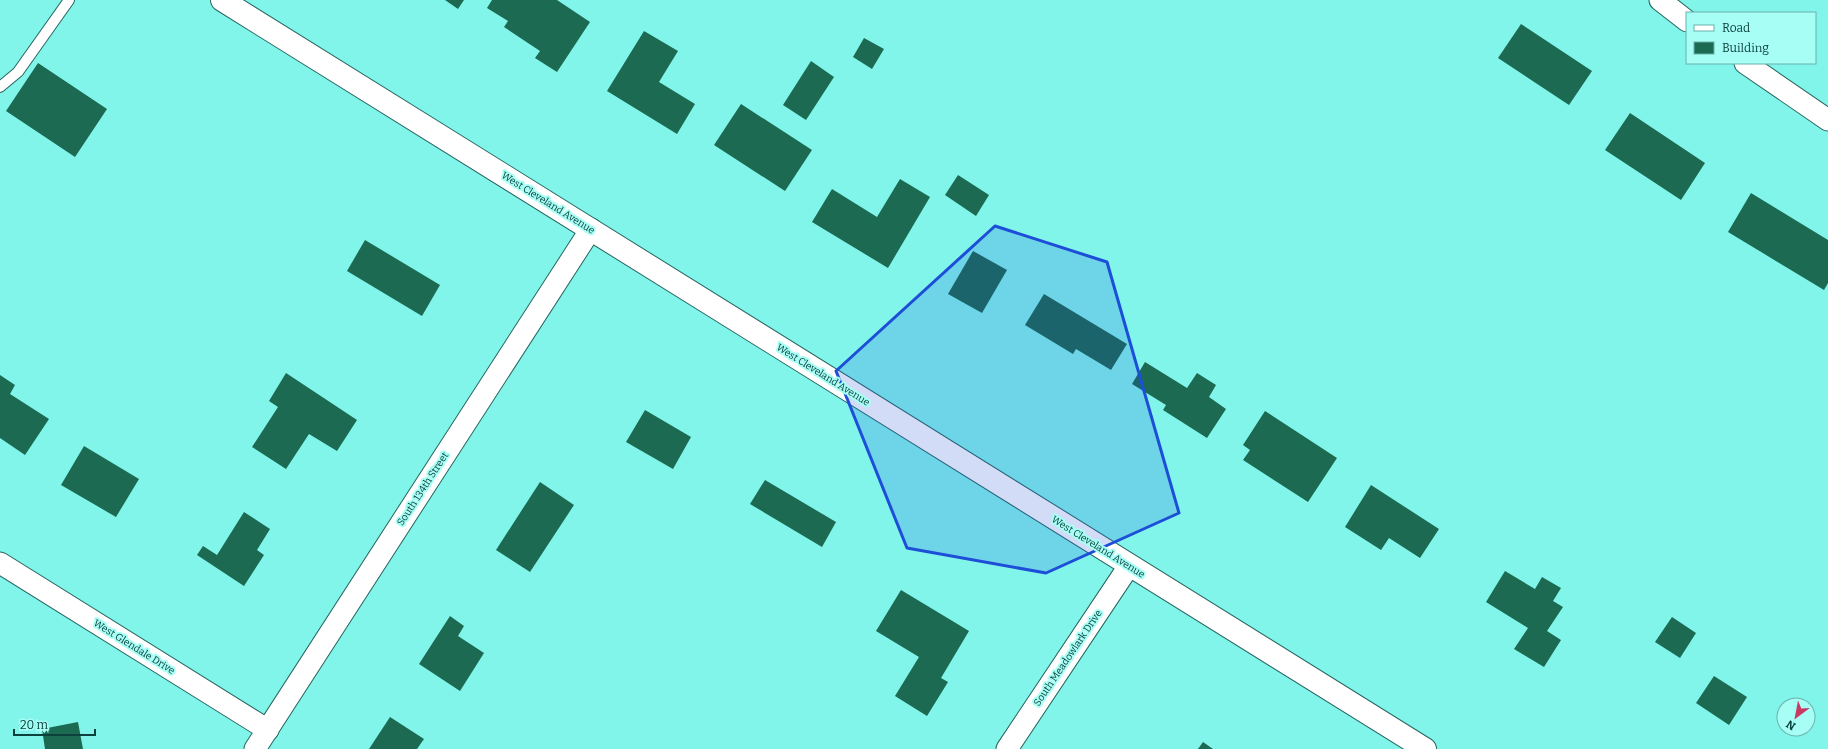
<svg xmlns="http://www.w3.org/2000/svg" width="1828" height="749" font-family="Bitter,serif">
<style>
.building{fill:#1b6a51}
.lines{fill:none;stroke-linecap:round;stroke-linejoin:round}
.service-casing{stroke:#276560;stroke-width:12}
.minor-casing{stroke:#276560;stroke-width:23}
.secondary-casing{stroke:#276560;stroke-width:24}
.service{stroke:#fff;stroke-width:10}
.minor{stroke:#fff;stroke-width:21}
.secondary{stroke:#fff;stroke-width:22}
.marked{fill:#1d4ed8;fill-opacity:0.2;stroke:#1d4ed8;stroke-width:3;stroke-linejoin:round}
.labels{text-anchor:middle;dominant-baseline:central;stroke-width:4;stroke-linejoin:round;paint-order:stroke}
.street-label{font-size:10px;fill:#0c413d;stroke:#a7fef5}
</style>
<rect width="100%" height="100%" fill="#82f5eb"/>
<g class="building">
<polygon points="445,0 464,0 458,9"/>
<polygon points="492,0 557,0 590,22 557,72 535,58 540,51 504,27 508,21 487,8"/>
<polygon points="1521,24 1592,71 1569,105 1498,58"/>
<polygon points="644,31 678,51 659,82 695,104 677,134 607,91"/>
<polygon points="864,38 884,49 872,69 853,57"/>
<polygon points="811,61 834,77 806,120 783,105"/>
<polygon points="38,63 107,109 75,157 6,111"/>
<polygon points="741,104 812,150 785,191 714,145"/>
<polygon points="1630,113 1705,163 1681,200 1605,150"/>
<polygon points="958,175 989,195 976,216 945,195"/>
<polygon points="900,179 930,197 888,268 812,222 832,189 877,217"/>
<polygon points="1751,193 1828,240 1828,283 1824,290 1728,232"/>
<polygon points="365,240 440,285 422,316 347,271"/>
<polygon points="973,251 1007,270 982,313 948,294"/>
<polygon points="1044,294 1127,344 1111,370 1076,349 1073,354 1025,325"/>
<polygon points="1145,362 1187,388 1197,373 1216,385 1209,397 1226,409 1207,438 1163,410 1166,405 1132,384"/>
<polygon points="286,373 357,420 337,451 309,434 286,469 252,447 278,407 269,401"/>
<polygon points="0,375 15,385 10,394 49,419 25,455 0,438"/>
<polygon points="645,410 691,437 673,469 626,442"/>
<polygon points="1265,411 1337,458 1308,502 1243,460 1250,450 1243,445"/>
<polygon points="84,446 139,479 116,517 61,485"/>
<polygon points="765,480 836,522 822,547 750,504"/>
<polygon points="540,482 574,505 530,572 496,550"/>
<polygon points="1371,485 1439,529 1420,558 1389,538 1381,550 1345,527"/>
<polygon points="244,512 270,529 257,550 264,555 244,586 197,555 203,546 217,555"/>
<polygon points="1505,571 1535,589 1542,577 1561,588 1553,601 1563,607 1547,631 1561,640 1544,667 1514,649 1528,628 1486,602"/>
<polygon points="901,590 969,631 941,678 948,682 927,716 895,696 919,657 876,631"/>
<polygon points="450,616 464,626 458,636 484,653 460,691 419,664"/>
<polygon points="1672,617 1696,633 1680,658 1655,642"/>
<polygon points="1714,676 1747,697 1729,725 1696,703"/>
<polygon points="390,717 424,739 417,749 369,749"/>
<polygon points="78,722 83,749 45,749 42,729"/>
<polygon points="1203,742 1213,749 1198,749"/>
</g>
<g class="lines">
<g class="service-casing">
<polyline id="service" points="0,87 18,72 69,0"/>
</g>
<g class="minor-casing">
<g id="minor">
<polyline points="1660,0 1687,21"/>
<polyline points="1745,63 1828,120"/>
<polyline points="0,563 268,730"/>
<polyline points="255,749 591,229"/>
<polyline points="1007,749 1129,566"/>
</g>
</g>
<g class="secondary-casing">
<polyline id="secondary" points="222,0 1425,749"/>
</g>
<use href="#service" class="service"/>
<use href="#minor" class="minor"/>
<use href="#secondary" class="secondary"/>
</g>
<path class="marked" d="M995 226 1107 262 1179 513 1046 573 907 548 836 371Z"/>
<g class="labels">
<g class="street-label">
<text transform="translate(548 203) rotate(32)">West Cleveland Avenue</text>
<text transform="translate(823 375) rotate(32)">West Cleveland Avenue</text>
<text transform="translate(423 489) rotate(-57)">South 134th Street</text>
<text transform="translate(1098 547) rotate(32)">West Cleveland Avenue</text>
<text transform="translate(134 647) rotate(32)">West Glendale Drive</text>
<text transform="translate(1068 658) rotate(-56)">South Meadowlark Drive</text>
</g>
</g>
<rect x="1686" y="12" width="130" height="52" fill="#a7fef5" stroke="#69b2ab"/>
<rect x="1694" y="25" width="20" height="6" fill="#ffffff" stroke="#69b2ab"/>
<text x="1722" y="32" font-size="12" fill="#0c413d">Road</text>
<rect x="1694" y="42" width="20" height="12" fill="#1b6a51" stroke="#69b2ab"/>
<text x="1722" y="52" font-size="12" fill="#0c413d">Building</text>
<g transform="translate(1796 717) rotate(212)"><circle r="19" fill="#a7fef5" stroke="#69b2ab"/>
<path d="M0-3L7 15L0 10L-7 15Z" fill="#c93a63"/>
<text y="-6" font-size="11" font-weight="bold" text-anchor="middle" fill="#0c413d">N</text>
</g>
<path d="M14 729v6h81v-6" fill="none" stroke="#0c413d" stroke-width="2"/>
<text x="20" y="729" font-size="12" fill="#0c413d" stroke="#a7fef5" stroke-width="3" paint-order="stroke">20 m</text>
</svg>
